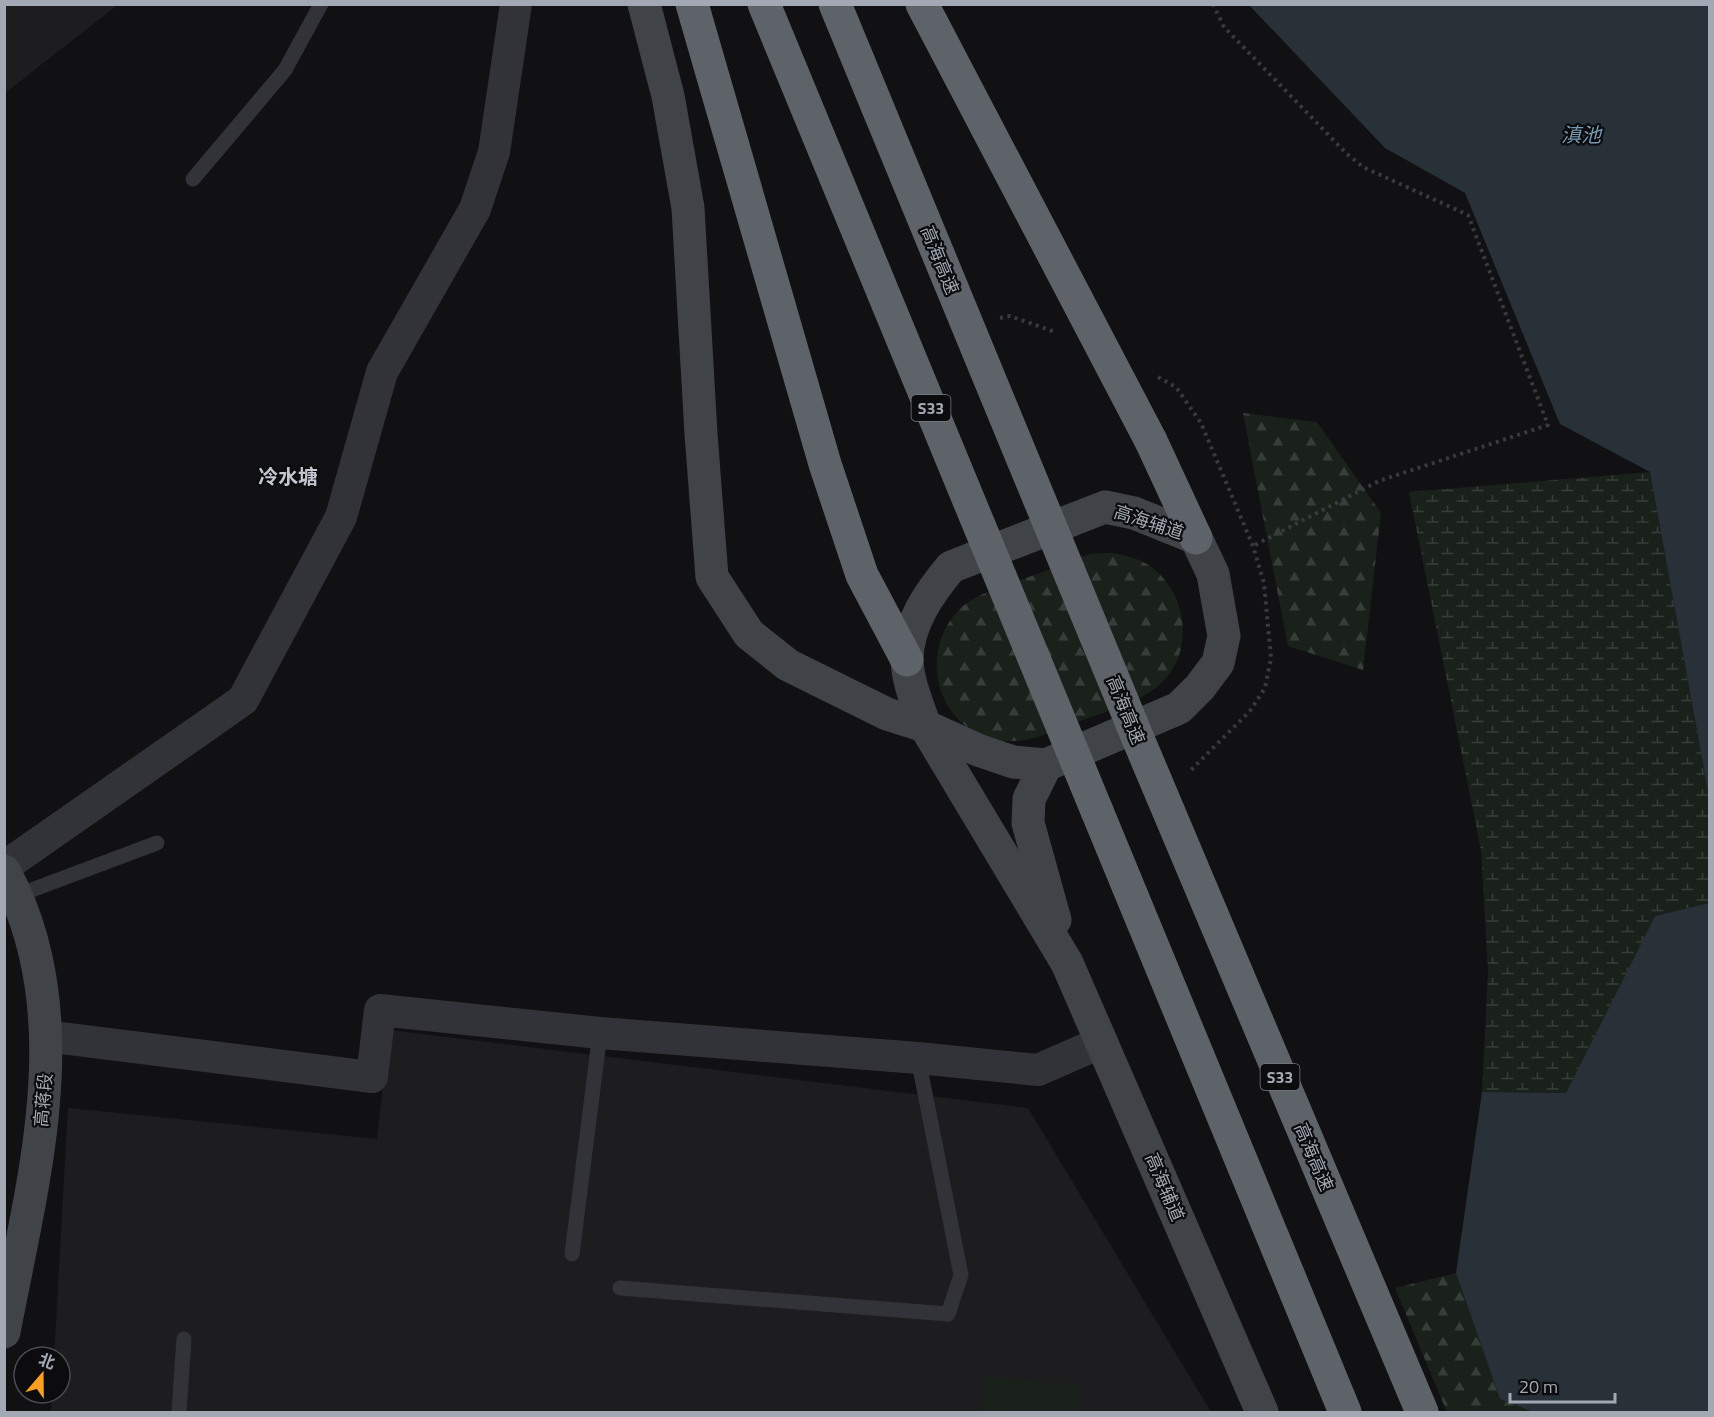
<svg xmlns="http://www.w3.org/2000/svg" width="1714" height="1417" font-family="'Titillium Web','Noto Sans SC',sans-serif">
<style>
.built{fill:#1d1d20}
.forest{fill:url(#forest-firs)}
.wetland{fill:url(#wetland-marsh)}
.pitch{fill:#19211a}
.water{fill:#273137}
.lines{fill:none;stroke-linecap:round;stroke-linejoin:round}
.path{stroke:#383a3f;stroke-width:4;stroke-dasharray:3 4.5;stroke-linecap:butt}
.lane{stroke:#323338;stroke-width:15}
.street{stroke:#323338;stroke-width:32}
.secondary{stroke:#404348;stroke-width:33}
.highway{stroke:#5e6269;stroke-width:33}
.highway-bridge{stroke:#5e6269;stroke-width:33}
.labels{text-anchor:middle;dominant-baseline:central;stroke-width:4.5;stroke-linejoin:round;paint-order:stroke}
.shield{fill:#0c0c0e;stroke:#757a82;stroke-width:1.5}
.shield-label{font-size:16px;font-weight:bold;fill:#a2a9b4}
.street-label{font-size:18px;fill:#a2a9b4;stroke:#0c0c0e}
.water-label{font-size:20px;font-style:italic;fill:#769bb2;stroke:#0c0c0e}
.neighbourhood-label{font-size:20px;font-weight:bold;fill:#c3c7d0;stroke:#0c0c0e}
</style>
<defs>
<pattern id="forest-firs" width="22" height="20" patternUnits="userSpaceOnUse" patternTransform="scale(1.5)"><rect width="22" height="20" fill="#19211a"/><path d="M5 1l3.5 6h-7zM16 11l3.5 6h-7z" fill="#373e39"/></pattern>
<pattern id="wetland-marsh" width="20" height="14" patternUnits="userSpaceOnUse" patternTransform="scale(1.5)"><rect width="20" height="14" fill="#19211a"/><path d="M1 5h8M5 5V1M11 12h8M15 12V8" fill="none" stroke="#373e39"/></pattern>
</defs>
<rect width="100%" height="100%" fill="#111113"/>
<g class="built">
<polygon points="5,4 114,4 115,7 5,93"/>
<polygon points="389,1030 1028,1108 1211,1412 51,1412 52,1393 60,1393 60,1357 54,1357 68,1108 377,1139"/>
</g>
<g class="forest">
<polygon points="1243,413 1317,422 1381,513 1363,670 1288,646"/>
<path d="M1113 553C1128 556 1142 559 1154 569 1189 598 1194 655 1159 685 1137 704 1106 711 1080 721 1059 728 1038 740 1015 741 946 745 912 662 957 612 976 591 1017 582 1043 572 1058 566 1074 558 1090 554 1097 553 1105 553 1113 553Z"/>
<polygon points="1456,1273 1500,1399 1533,1412 1447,1412 1395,1288"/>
</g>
<polygon class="wetland" points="1650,472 1709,797 1709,903 1655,916 1566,1093 1482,1092 1488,972 1481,850 1409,492"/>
<polygon class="pitch" points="985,1377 1081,1385 1079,1412 981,1412"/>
<g class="water">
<polygon points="1249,5 1709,5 1709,797 1650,472 1560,424 1465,193 1385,148"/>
<polygon points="1709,903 1709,1412 1533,1412 1500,1399 1456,1273 1482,1092 1566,1093 1655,916"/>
</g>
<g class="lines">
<g class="path">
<polyline points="1213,4 1224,27 1347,154 1363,167 1468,215 1548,425 1379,481 1253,546"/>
<polyline points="1000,318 1010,316 1055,332"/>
<polyline points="1158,377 1176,387 1201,423 1253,546 1264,583 1271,658 1265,688 1250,711 1188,773"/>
</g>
<g class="lane">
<polyline points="193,179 285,70 321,4"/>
<polyline points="13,897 157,843"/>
<polyline points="572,1254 600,1033"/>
<polyline points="620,1288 948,1314 961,1275 918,1058"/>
<polyline points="179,1412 184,1339"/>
</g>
<g class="street">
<polyline points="4,867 243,700 341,517 382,372 475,209 494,152 516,4"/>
<polyline points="46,1036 372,1077 380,1010 600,1033 918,1058 1038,1070 1102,1042"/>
</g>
<g class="secondary">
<polyline points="644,4 668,96 688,208 701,434 712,577 749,634 788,665 887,714 925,726 1067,963 1262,1412"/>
<path d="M1105 507 1134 513 1196 538 1213 574 1224 636 1218 663 1200 687 1179 708 1046 765 1013 762 978 750 925 726C918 705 907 681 907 658 908 623 930 592 951 567Z"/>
<polyline points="1046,765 1029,799 1028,823 1055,920"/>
<path d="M4 871C82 1014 32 1183 4 1332"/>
</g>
<g class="highway">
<polyline points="692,4 825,464 862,575 907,660"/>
<polyline points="1151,441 1196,538"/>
<polyline points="1097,811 1345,1412"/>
</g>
<g class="highway-bridge">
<polyline points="764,4 1097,811"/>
<polyline points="835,4 1139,741 1422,1412"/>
<polyline points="922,4 1151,441"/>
</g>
</g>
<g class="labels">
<g class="shield">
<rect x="911.5" y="395" width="39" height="26" rx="4.5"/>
<rect x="1260.5" y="1064" width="39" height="26" rx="4.5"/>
</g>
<g class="shield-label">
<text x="931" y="408">S33</text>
<text x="1280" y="1077">S33</text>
</g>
<g class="street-label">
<text transform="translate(940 260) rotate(68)">高海高速</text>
<text transform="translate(1149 522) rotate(18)">高海辅道</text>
<text transform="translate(1126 710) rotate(68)">高海高速</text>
<text transform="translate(43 1100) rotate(-85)">高蒋段</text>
<text transform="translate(1314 1157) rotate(67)">高海高速</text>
<text transform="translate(1165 1187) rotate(67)">高海辅道</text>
</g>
<g class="water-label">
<text x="1581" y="134">滇池</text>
</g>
<g class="neighbourhood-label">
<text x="288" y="476">冷水塘</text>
</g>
</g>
<rect width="1714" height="1417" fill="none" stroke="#a2a9b4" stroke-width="12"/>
<g transform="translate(42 1375) rotate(20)"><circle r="28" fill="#0c0c0e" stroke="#484b50" stroke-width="1.5"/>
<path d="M0-4.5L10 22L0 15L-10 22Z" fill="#fb9f21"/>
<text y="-9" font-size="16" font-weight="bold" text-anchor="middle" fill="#a2a9b4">北</text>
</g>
<path d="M1510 1393v9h105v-9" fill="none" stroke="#a2a9b4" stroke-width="3"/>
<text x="1519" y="1393" font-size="18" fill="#a2a9b4" stroke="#0c0c0e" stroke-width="4.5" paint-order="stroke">20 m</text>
</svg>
